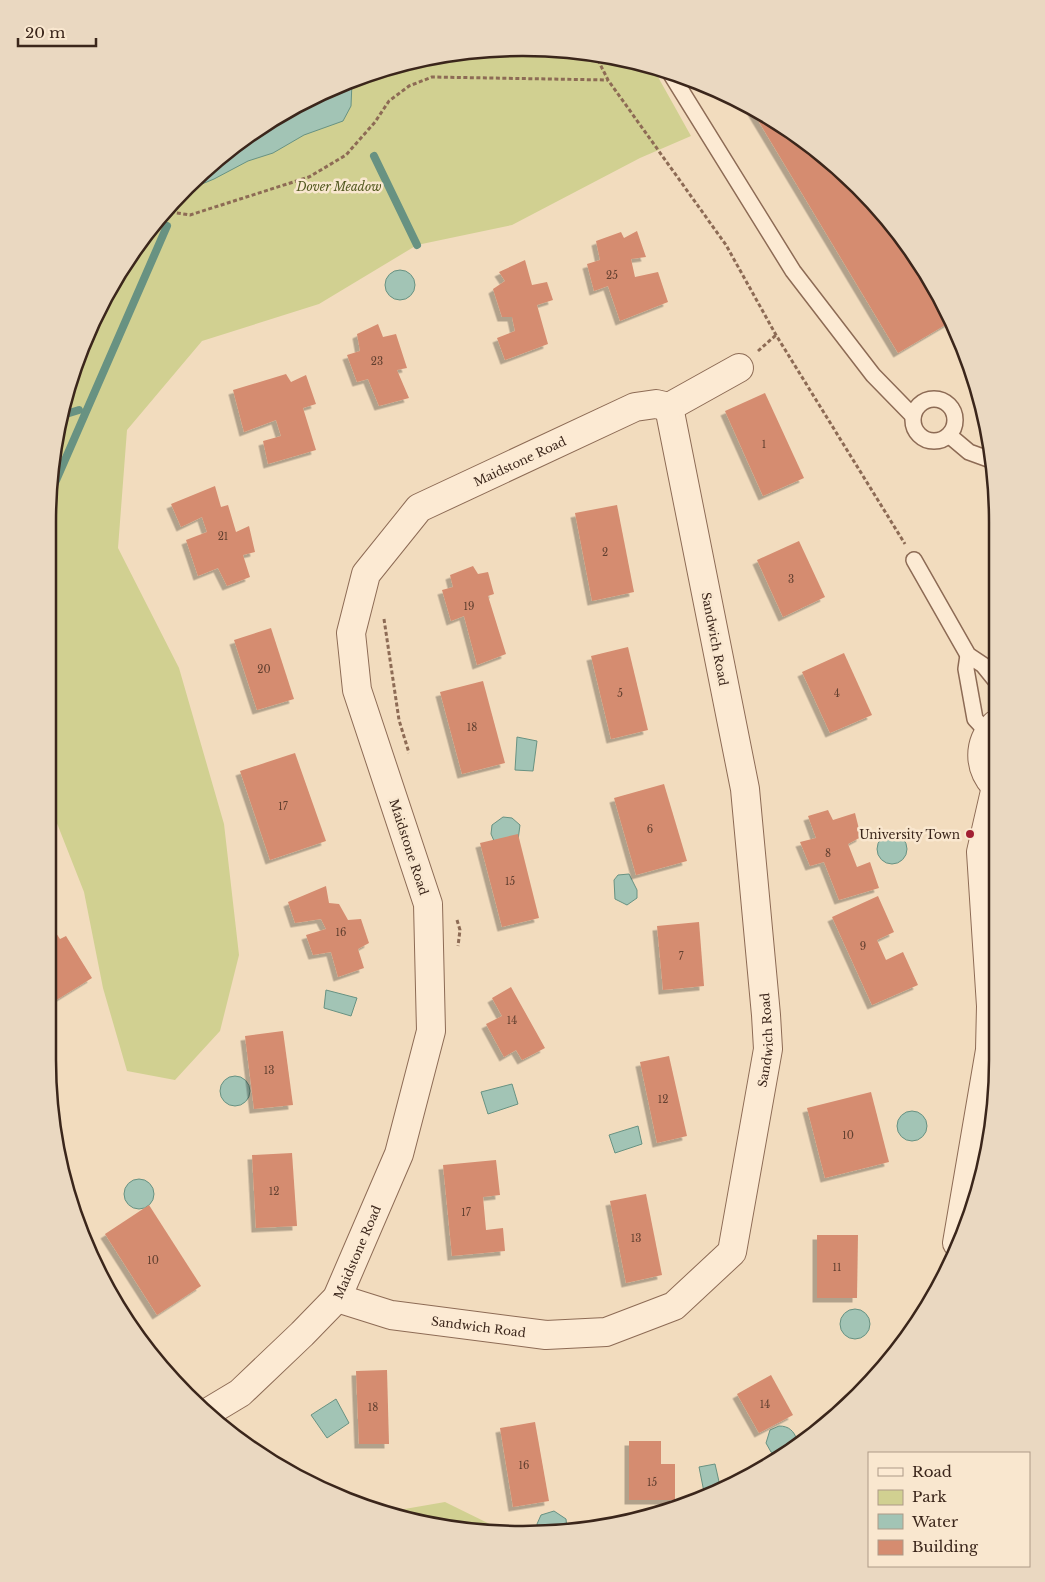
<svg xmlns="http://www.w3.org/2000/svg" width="1045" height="1582" font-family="'Libre Baskerville',serif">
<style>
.green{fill:#d1d091}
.water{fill:#a2c4b5;stroke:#689282}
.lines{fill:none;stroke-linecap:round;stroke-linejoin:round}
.stream{stroke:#689282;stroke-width:8}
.building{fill:#d58c70;filter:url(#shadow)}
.service-casing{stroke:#8d6b55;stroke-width:18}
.minor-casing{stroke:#8d6b55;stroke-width:30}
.path{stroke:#8d6b55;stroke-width:3;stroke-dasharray:4 2.5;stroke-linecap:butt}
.service{stroke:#fcead3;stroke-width:15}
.minor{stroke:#fcead3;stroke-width:28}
.poi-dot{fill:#a21f32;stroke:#f9e7cf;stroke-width:2}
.labels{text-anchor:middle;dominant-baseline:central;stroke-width:5;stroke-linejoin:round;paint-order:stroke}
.number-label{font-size:10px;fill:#624030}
.park-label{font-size:12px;font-style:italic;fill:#535920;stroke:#f9e7cf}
.street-label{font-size:12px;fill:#3b261b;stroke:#f9e7cf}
.poi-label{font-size:12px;fill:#3b261b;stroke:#f9e7cf;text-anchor:end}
.rim{fill:none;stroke:#3b261b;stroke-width:2.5}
</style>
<defs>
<filter id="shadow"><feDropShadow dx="-4.5" dy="4.5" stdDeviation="0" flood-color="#0004"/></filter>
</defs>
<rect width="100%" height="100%" fill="#f2dcbe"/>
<g class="green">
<polygon points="492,49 585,52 653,68 691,136 640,158 512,225 417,245 319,304 202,341 127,430 118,548 179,668 224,824 239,955 220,1031 175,1080 127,1071 103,988 84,892 49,803 52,460 96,313 166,209 234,145 313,96 400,64"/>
<polygon points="445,1502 506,1532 491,1533 393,1511"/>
</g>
<g class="water">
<polygon points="352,82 351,106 343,121 304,135 273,153 248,161 214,179 185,191 234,145 313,96"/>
<circle cx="400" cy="285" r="15"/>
<polygon points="517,737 537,741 533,771 515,770"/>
<polygon points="503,817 512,818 520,825 518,840 495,843 491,834 492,825"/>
<circle cx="892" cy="849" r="15"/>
<polygon points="629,874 637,890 637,898 627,905 615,899 614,880 618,875"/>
<polygon points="326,990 357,998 351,1016 324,1008"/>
<circle cx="235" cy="1091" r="15"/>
<polygon points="512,1084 518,1104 488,1114 481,1092"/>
<circle cx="912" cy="1126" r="15"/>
<polygon points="638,1126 642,1144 615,1153 609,1135"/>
<circle cx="139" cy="1194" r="15"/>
<circle cx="855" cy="1324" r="15"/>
<polygon points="336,1399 349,1423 327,1438 311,1415"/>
<path d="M779 1426C789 1426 794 1431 797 1440L778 1456 771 1452 766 1443 770 1430Z"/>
<polygon points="715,1464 720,1486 704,1492 699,1467"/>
<polygon points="554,1511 566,1519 567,1529 538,1530 537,1524 541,1515"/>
</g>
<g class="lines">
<g class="stream">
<polyline points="374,156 417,245"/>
<polyline points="178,201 181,195"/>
<polyline points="66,414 79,410"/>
<polyline points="51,492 167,226"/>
</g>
</g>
<g class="building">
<polygon points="750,107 760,111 836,166 900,234 952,321 898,353"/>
<polygon points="637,231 646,257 631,259 635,277 658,272 668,302 620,321 608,286 594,291 587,264 600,260 596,241 621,232 624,238"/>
<polygon points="525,260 532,285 547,282 553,300 537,305 548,344 505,360 497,338 515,331 512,317 502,317 493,289 505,281 499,272"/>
<polygon points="378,324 383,337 396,334 407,368 397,370 409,398 379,406 368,379 357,382 347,355 360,351 357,334"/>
<polygon points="286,374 291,382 306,375 316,404 303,408 316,450 268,464 263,441 281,436 276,420 244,432 233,390"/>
<polygon points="765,393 804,478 763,496 725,411"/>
<polygon points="215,486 221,507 228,505 236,532 249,526 255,552 243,555 250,577 227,586 218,568 198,576 186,540 207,532 202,517 181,527 171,504"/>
<polygon points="617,505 634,592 592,601 575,513"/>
<polygon points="799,541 825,597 783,617 757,560"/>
<polygon points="473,566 478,574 488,572 494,594 488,596 506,654 477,665 464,616 451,621 442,590 453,587 450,575"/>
<polygon points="271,628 294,699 257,710 234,640"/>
<polygon points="628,647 648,730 611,739 591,656"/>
<polygon points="844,653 872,715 830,733 802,672"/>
<polygon points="483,681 505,763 462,774 440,692"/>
<polygon points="295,753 326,841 270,860 240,771"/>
<polygon points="664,784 687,861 636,875 614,798"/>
<polygon points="828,810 833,820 855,813 861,837 848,844 857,867 870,862 879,888 839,900 824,862 810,866 800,842 816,838 808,816"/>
<polygon points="518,834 539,918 502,927 480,843"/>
<polygon points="326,886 329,903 339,904 348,920 361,919 369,943 358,949 364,968 338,977 331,952 313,955 306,935 326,929 321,919 295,923 288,902"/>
<polygon points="878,896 894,932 877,940 886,960 903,952 918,985 872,1005 832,917"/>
<polygon points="48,921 60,939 66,936 92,978 50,1004 48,1001"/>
<polygon points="699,922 704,986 663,990 657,926"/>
<polygon points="511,987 545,1048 522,1060 516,1050 504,1057 486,1024 502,1016 492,998"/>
<polygon points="283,1031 293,1105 254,1109 245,1036"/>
<polygon points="669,1056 687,1136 657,1143 640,1062"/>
<polygon points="871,1092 889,1162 825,1178 807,1108"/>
<polygon points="292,1153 297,1226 256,1228 252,1155"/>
<polygon points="496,1160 500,1195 483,1197 486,1230 503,1228 505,1251 452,1256 443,1165"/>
<polygon points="646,1194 662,1275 626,1283 610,1201"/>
<polygon points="149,1205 201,1286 157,1315 105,1234"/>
<polygon points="817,1235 858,1235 857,1298 817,1298"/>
<polygon points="387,1370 389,1444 359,1444 356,1371"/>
<polygon points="771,1375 793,1415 759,1433 737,1394"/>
<polygon points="535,1422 549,1501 513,1507 500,1428"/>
<polygon points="629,1441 661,1441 661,1464 675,1464 675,1500 629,1500"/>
</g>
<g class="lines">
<g class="service-casing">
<g id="service">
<polyline points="669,71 793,271 873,375 913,416"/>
<circle cx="934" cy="420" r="21"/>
<polyline points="950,436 969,452 991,460"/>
<polyline points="914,560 968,655 983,665 996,681"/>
<polyline points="968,655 966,669 975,719 988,733"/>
</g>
</g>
<g class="minor-casing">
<g id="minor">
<polyline points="669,407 739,368"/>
<path d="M995 786C978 767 978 743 995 725"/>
<polyline points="957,1243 990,1050 991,1006 981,852 995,791"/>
<path id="s1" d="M337 1298 391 1315 546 1335 606 1332 674 1306 732 1252 768 1049 766 1015 745 789 669 407"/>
<path id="s2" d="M210 1411 240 1393 302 1334 337 1298 399 1154 431 1031 428 904 357 690 351 633 366 574 419 508 635 407 656 404 669 407"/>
</g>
</g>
<g class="path">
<polyline points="595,54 608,80 726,245 776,335 905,544"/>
<polyline points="164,211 190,215 309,177 346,155 375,122 389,101 409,86 432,77 608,80"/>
<polyline points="758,351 776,335"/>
<polyline points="384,619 399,720 409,753"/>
<polyline points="457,920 460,930 458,946"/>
<polyline points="942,1279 944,1266"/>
</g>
<use href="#service" class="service"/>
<use href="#minor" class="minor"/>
</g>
<circle class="poi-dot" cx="970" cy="834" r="5"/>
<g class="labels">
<g class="number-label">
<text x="612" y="275">25</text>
<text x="377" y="361">23</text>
<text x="764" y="444">1</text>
<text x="223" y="536">21</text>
<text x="605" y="552">2</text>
<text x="791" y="579">3</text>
<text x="469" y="606">19</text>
<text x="264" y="669">20</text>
<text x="620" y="693">5</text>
<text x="837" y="693">4</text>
<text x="472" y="727">18</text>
<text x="283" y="806">17</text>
<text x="650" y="829">6</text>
<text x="828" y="853">8</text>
<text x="510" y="881">15</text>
<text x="341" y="932">16</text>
<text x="863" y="946">9</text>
<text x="681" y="956">7</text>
<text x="512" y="1020">14</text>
<text x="269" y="1070">13</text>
<text x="663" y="1099">12</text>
<text x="848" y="1135">10</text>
<text x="274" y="1191">12</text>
<text x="466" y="1212">17</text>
<text x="636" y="1238">13</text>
<text x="153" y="1260">10</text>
<text x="837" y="1267">11</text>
<text x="765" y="1404">14</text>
<text x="373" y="1407">18</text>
<text x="524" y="1465">16</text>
<text x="652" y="1482">15</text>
</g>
<g class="park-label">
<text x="339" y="186">Dover Meadow</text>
</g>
<g class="street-label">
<text stroke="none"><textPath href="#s2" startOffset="1121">Maidstone Road</textPath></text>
<text transform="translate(715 639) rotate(79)">Sandwich Road</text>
<text transform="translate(409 847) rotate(72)">Maidstone Road</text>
<text stroke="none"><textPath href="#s1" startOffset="640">Sandwich Road</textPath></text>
<text stroke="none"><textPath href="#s2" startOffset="221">Maidstone Road</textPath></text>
<text stroke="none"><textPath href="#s1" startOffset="145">Sandwich Road</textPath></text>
</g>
<g class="poi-label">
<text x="960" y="834">University Town</text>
</g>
</g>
<path d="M0 0H1045V1582H0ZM522 56H523A466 466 0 0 1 989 522V1060A466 466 0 0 1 523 1526H522A466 466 0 0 1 56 1060V522A466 466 0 0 1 522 56Z" fill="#ead8c1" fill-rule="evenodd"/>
<path class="rim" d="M522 56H523A466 466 0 0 1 989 522V1060A466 466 0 0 1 523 1526H522A466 466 0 0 1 56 1060V522A466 466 0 0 1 522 56Z"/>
<rect x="868" y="1452" width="162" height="115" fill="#f9e7cf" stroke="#ad9a87"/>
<rect x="878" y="1468" width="25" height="8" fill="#fcead3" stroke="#ad9a87"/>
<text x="912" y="1477" font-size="15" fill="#3b261b">Road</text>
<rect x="878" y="1490" width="25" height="15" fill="#d1d091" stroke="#ad9a87"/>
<text x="912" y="1502" font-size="15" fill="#3b261b">Park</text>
<rect x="878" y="1514" width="25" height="15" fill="#a2c4b5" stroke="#ad9a87"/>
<text x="912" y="1527" font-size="15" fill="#3b261b">Water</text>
<rect x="878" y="1540" width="25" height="15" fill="#d58c70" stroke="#ad9a87"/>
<text x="912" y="1552" font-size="15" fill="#3b261b">Building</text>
<path d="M18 38v8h78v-8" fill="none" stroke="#3b261b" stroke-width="2.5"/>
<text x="25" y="38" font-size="15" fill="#3b261b" stroke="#f9e7cf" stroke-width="4" paint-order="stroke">20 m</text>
</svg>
